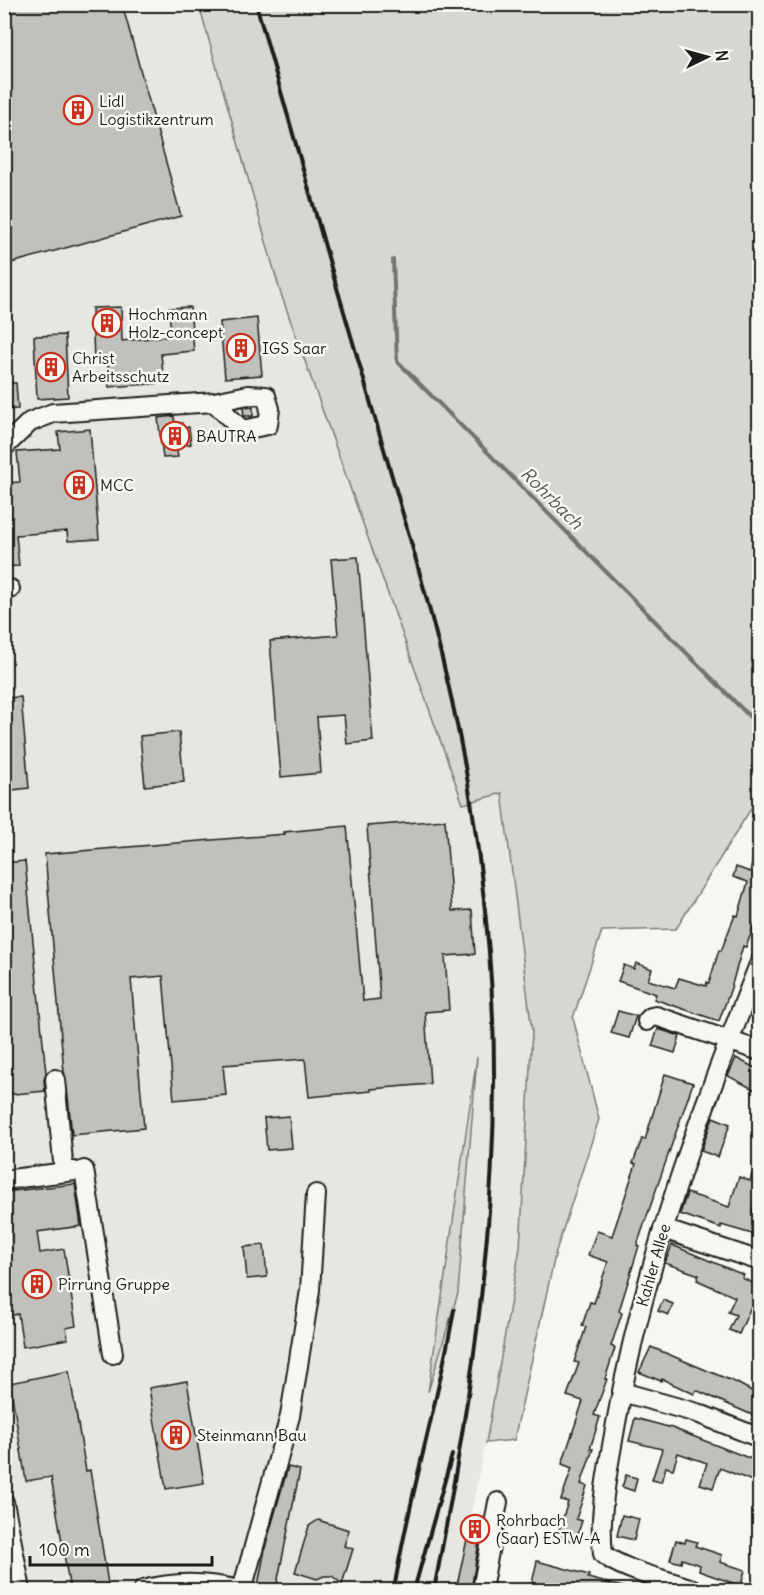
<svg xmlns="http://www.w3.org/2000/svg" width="764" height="1595" font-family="Delius,sans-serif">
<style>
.built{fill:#e6e6e2;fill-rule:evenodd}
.green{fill:#d6d6d2;stroke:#797977;stroke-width:1.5}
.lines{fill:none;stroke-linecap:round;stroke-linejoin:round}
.stream{stroke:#727271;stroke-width:4}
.building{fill:#c0c0bd;stroke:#1c1c1c;stroke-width:1.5}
.minor-casing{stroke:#1c1c1c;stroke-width:22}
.minor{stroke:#f6f6f2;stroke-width:18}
.rail{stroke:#1c1c1c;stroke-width:4}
.labels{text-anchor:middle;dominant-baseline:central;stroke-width:5;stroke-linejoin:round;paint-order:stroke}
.poi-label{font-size:16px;fill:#1c1c1c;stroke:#f6f6f2;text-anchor:start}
.street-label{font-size:16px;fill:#1c1c1c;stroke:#f6f6f2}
.water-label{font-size:18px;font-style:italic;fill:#565654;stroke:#f6f6f2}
</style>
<rect width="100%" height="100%" fill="#f6f6f2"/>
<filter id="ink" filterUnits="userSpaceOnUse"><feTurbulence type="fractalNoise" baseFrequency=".0167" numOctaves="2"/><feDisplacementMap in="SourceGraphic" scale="12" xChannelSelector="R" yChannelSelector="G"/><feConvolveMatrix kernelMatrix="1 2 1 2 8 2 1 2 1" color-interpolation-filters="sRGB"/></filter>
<g filter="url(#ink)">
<path class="built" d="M5 5H199L280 291 463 804 502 793 532 1031 520 1248 498 1382 455 1590H5ZM475 1071 458 1293 430 1387Z"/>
<g class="green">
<polygon points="199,5 759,5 759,810 752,807 676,929 602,931 573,1018 599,1119 556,1251 514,1440 486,1443 520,1248 532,1031 502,793 463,804 280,291"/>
<polygon points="477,1057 458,1293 428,1392"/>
</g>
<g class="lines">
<polyline class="stream" points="393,260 397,361 760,727"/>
</g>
<g class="building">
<polygon points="4,4 122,4 181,216 4,265"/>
<polygon points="121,307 122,341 171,336 169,308 190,307 194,351 161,354 164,383 109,387 108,361 94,361 92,308"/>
<polygon points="257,318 262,375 225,378 220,322"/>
<polygon points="65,335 68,397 37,399 34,336"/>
<polygon points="4,383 16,383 18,409 4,410"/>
<polygon points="253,407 253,416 244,416 243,408"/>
<polygon points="174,416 175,424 182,423 182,428 189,427 191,444 176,446 178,457 163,458 158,418"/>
<polygon points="90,429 99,539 68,541 67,531 16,535 19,566 4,567 4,483 20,482 17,452 60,449 58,432"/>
<polygon points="358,557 373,741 347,744 344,715 317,717 321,773 281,777 270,641 338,635 331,559"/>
<polygon points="21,697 29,788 4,791 4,698"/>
<polygon points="179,732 184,782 145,786 140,736"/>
<polygon points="445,820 452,911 472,910 475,954 445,956 449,1010 425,1012 430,1084 371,1089 371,1091 309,1097 305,1059 223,1065 226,1095 174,1100 163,976 131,979 144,1128 72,1135 66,1078 64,1072 45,854 285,834 284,832 347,826 363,1001 380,999 367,826"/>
<polygon points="756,847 759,847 759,912 746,947 743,946 730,991 719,1021 654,999 656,994 618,981 624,965 634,969 636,963 652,969 648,980 675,988 679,978 706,986 707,982 709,983 719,950 721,951 735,915 738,916 748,882 733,877 736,867 750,872"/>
<polygon points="25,861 46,1073 44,1080 45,1091 4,1095 4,863"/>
<polygon points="618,1011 636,1016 629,1038 611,1033"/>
<polygon points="658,1029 680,1036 675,1053 652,1046"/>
<polygon points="736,1058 759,1070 759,1092 728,1076"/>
<polygon points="665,1074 693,1083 637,1245 639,1246 619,1311 622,1313 611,1346 615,1348 605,1379 607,1379 594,1415 600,1417 590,1449 593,1449 581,1484 587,1486 576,1519 582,1521 575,1542 557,1536 568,1502 561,1500 572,1468 562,1464 583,1401 567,1396 579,1363 574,1362 586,1327 582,1326 590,1302 594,1303 608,1262 588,1255 597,1231 612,1236 636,1164 633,1163 642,1139 645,1140"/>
<polygon points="289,1116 292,1148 267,1150 264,1118"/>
<polygon points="713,1117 730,1124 718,1157 701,1151"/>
<polygon points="752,1174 759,1177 759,1188 752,1212 759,1214 759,1236 721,1225 721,1228 680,1214 687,1193 729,1207 739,1177 750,1181"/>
<polygon points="75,1184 81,1226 37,1232 40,1253 64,1249 76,1326 66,1328 68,1339 23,1347 18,1314 4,1317 4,1192"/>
<polygon points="264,1245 267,1277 247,1279 244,1247"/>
<polygon points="672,1245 744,1275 742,1278 759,1286 759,1313 750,1309 739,1334 729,1330 736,1315 728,1312 735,1297 697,1280 699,1275 665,1263"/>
<polygon points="663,1300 673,1304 669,1315 658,1311"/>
<polygon points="651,1347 737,1383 759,1395 759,1418 696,1390 694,1394 662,1379 661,1381 639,1372"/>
<polygon points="69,1371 86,1471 90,1470 109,1590 70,1590 51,1477 26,1481 10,1383"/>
<polygon points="187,1381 204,1483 166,1489 149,1388"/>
<polygon points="635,1418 672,1428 759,1462 752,1481 720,1468 713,1488 700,1484 707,1463 678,1453 673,1469 666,1467 661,1482 652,1480 662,1449 629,1441"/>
<polygon points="288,1467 300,1470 276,1589 258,1585 266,1544"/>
<polygon points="626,1475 637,1478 634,1491 622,1487"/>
<polygon points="622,1515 639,1519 634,1540 617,1536"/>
<polygon points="472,1516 483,1518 471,1590 456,1590"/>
<polygon points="318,1520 349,1530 344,1546 353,1549 342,1584 332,1576 324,1576 317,1579 295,1572 309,1526"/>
<polygon points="686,1539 697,1542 695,1546 722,1555 720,1562 745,1570 741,1586 699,1571 700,1565 682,1559 681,1563 670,1560 676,1540 685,1543"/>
<polygon points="537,1561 589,1575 588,1578 623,1587 622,1590 542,1590 531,1588"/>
</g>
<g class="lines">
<g class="minor-casing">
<g id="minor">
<polyline points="4,447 30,422 53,413 214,402 248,395 266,396 270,409 268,425 242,430 214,402"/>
<polyline points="4,589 10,589"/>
<polyline points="647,1021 651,1017 656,1016 760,1051"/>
<polyline points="55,1079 64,1172"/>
<polyline points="84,1170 113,1354"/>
<polyline points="4,1180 74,1171"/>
<polyline points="663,1229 760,1261"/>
<polyline points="622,1392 697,1413 760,1438"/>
<polyline points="4,1502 21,1590"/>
<path d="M143 1590C175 1581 207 1582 239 1590"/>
<polyline points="242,1590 290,1416 310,1290 316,1194"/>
<polyline points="482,1590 498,1502"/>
<path d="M695 1590C669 1580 623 1571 603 1554 598 1511 609 1465 616 1423 644 1264 700 1112 760 962"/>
</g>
</g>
<use href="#minor" class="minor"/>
<g class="rail">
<path d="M256 4C291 130 327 255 364 380 399 503 438 624 462 750 475 817 483 884 489 952 507 1167 475 1380 434 1590"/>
<path d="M394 1590C409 1496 438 1404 454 1310"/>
<polyline points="414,1590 452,1455"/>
</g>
</g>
</g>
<defs>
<g id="building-ring" transform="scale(1.5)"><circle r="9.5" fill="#f6f6f2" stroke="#c8321e" stroke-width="1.5"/><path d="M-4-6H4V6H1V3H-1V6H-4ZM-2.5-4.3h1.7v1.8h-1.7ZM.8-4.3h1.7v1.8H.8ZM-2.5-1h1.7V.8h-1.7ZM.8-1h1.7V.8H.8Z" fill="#c8321e"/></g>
</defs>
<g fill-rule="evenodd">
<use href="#building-ring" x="78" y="110"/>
<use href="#building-ring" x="107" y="323"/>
<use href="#building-ring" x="241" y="348"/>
<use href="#building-ring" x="51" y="367"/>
<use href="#building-ring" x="175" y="436"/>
<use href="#building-ring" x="79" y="485"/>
<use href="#building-ring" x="37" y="1284"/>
<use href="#building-ring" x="176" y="1435"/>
<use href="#building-ring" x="475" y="1529"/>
</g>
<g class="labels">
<g class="poi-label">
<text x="99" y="101">Lidl<tspan x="99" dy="18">Logistikzentrum</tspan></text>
<text x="128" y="314">Hochmann<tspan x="128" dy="18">Holz-concept</tspan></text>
<text x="262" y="348">IGS Saar</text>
<text x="72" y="358">Christ<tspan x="72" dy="18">Arbeitsschutz</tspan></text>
<text x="196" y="436">BAUTRA</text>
<text x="100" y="485">MCC</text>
<text x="58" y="1284">Pirrung Gruppe</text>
<text x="197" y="1435">Steinmann Bau</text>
<text x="496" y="1520">Rohrbach<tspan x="496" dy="18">(Saar) ESTW-A</tspan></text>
</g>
<g class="street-label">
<text transform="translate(653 1265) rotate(-74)">Kahler Allee</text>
</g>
<g class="water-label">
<text transform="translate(552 498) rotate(45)">Rohrbach</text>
</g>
</g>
<rect width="764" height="1595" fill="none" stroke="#f6f6f2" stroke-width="24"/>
<rect x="12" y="12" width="740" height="1571" fill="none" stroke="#1c1c1c" stroke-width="2" filter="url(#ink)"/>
<g transform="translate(707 57) rotate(85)" stroke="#f6f6f2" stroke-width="4.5" paint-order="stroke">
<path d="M0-4.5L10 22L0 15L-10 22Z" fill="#1c1c1c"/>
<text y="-9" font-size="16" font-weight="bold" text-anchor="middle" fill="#1c1c1c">N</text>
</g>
<path d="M30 1556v9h182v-9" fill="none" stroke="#1c1c1c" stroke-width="3"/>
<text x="39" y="1556" font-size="18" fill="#1c1c1c" stroke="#f6f6f2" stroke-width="4.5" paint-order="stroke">100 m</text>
</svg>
